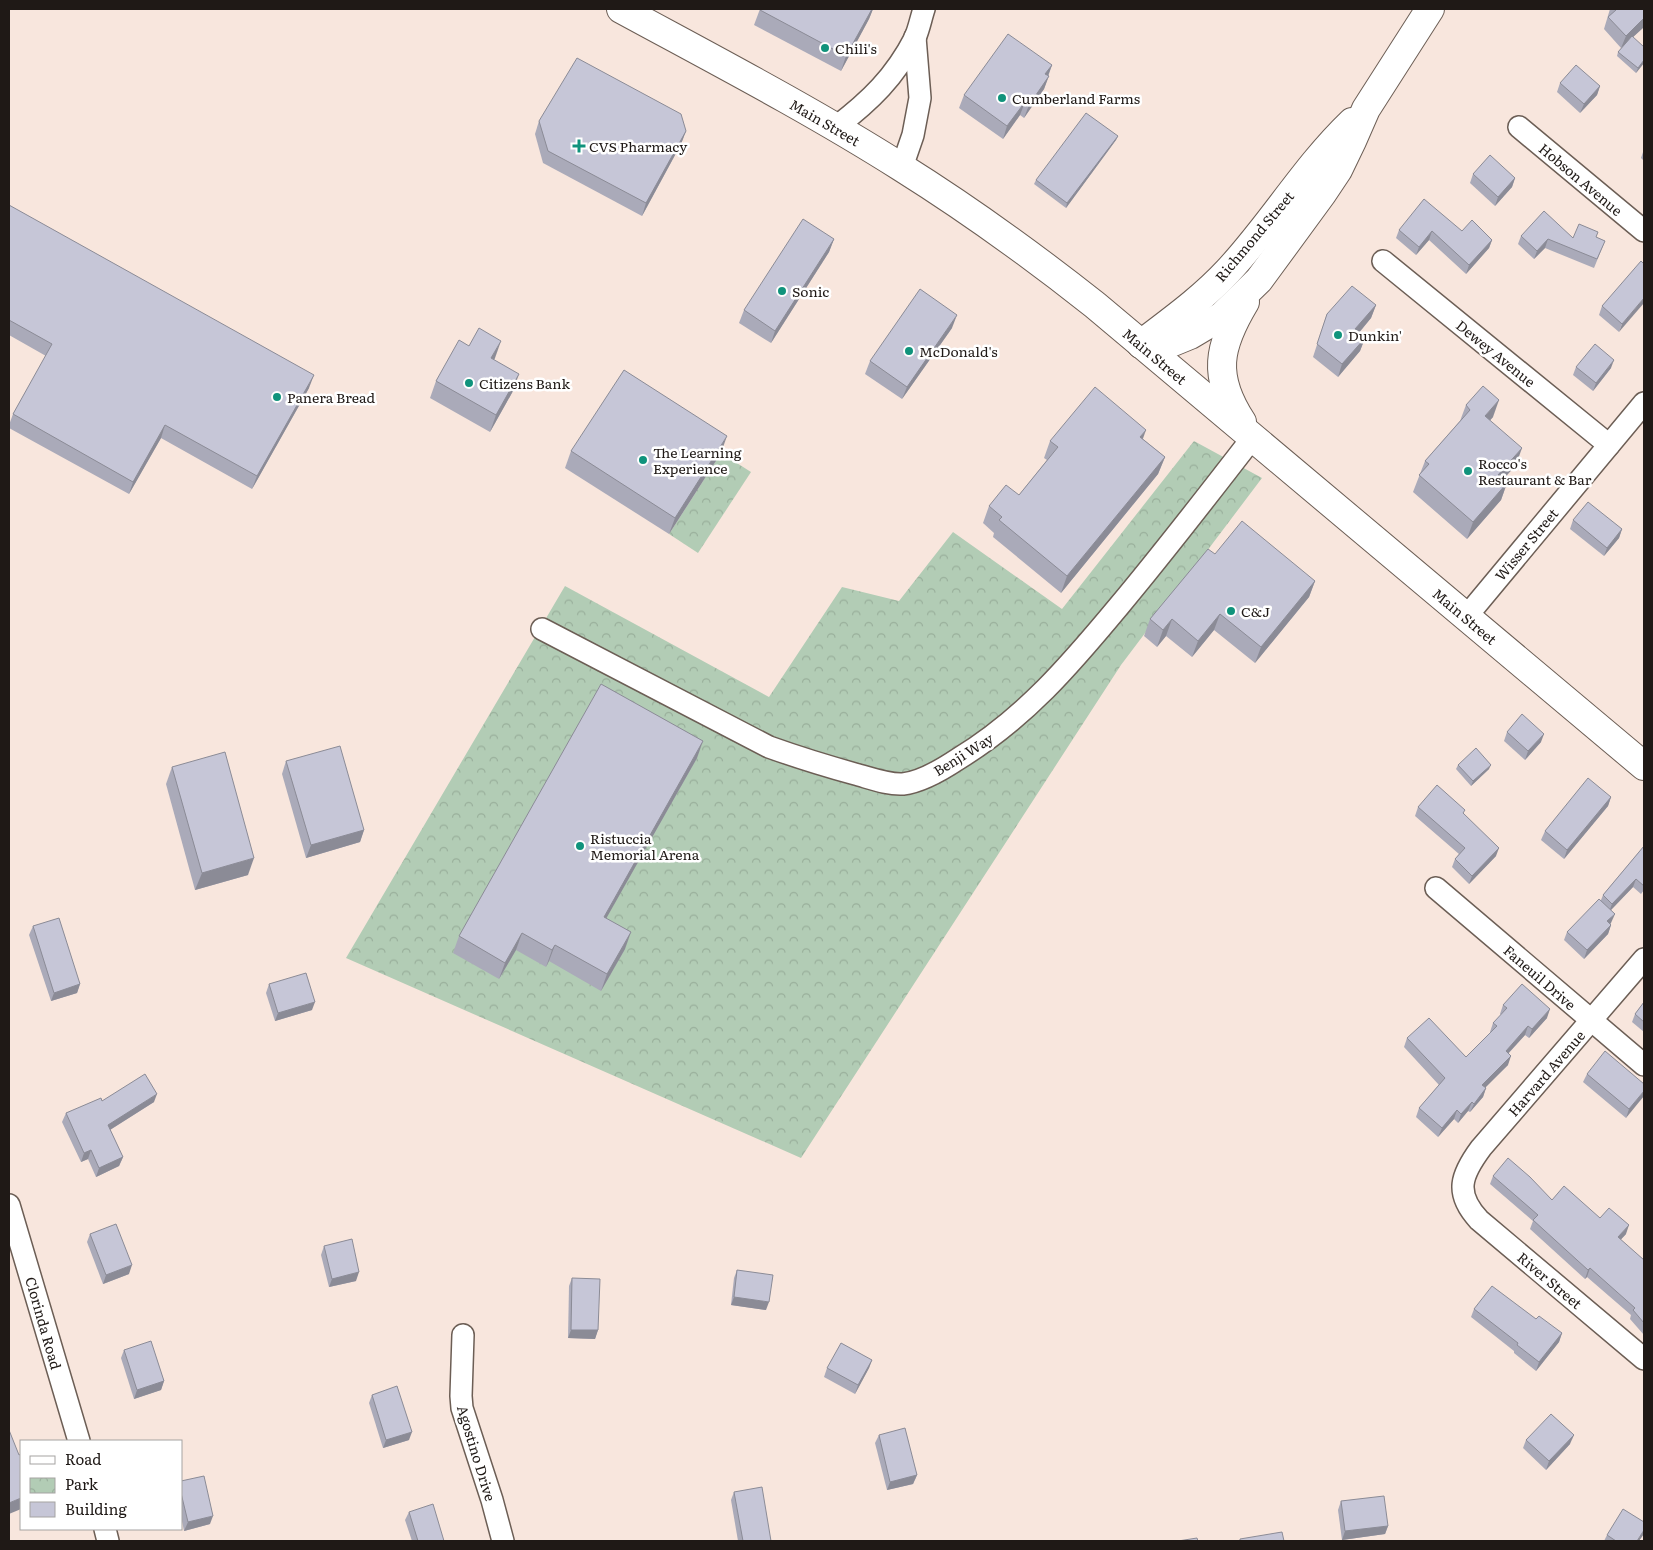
<svg xmlns="http://www.w3.org/2000/svg" width="1653" height="1550" font-family="Literata,serif">
<style>
.park{fill:url(#park-crowns)}
.lines{fill:none;stroke-linecap:round;stroke-linejoin:round}
.street-casing{stroke:#6c5e55;stroke-width:24}
.secondary-casing{stroke:#6c5e55;stroke-width:30}
.street{stroke:#fff;stroke-width:21}
.secondary{stroke:#fff;stroke-width:28}
.wall{fill:#aaaab9}
.shaded-wall{fill:#8b8b96}
.building{fill:#c6c6d7;stroke:#8b8b96}
.poi-dot{fill:#10937c;stroke:#fff;stroke-width:2}
.labels{text-anchor:middle;dominant-baseline:central;stroke-width:5;stroke-linejoin:round;paint-order:stroke}
.poi-label{font-size:14px;fill:#1f1916;stroke:#fff;text-anchor:start}
.street-label{font-size:14px;fill:#1f1916;stroke:#fff}
</style>
<defs>
<pattern id="park-crowns" width="20" height="18" patternUnits="userSpaceOnUse" patternTransform="scale(1.25)"><rect width="20" height="18" fill="#b2ccb5"/><path d="M2 6a3 3 0 1 1 6 0M12 15a3 3 0 1 1 6 0" fill="none" stroke="#99af9b"/></pattern>
</defs>
<rect width="100%" height="100%" fill="#f8e6dd"/>
<g class="park">
<polygon points="1194,441 1262,478 1121,665 801,1158 346,958 565,586 769,697 842,587 899,601 953,532 1062,609"/>
<polygon points="721,453 751,472 698,553 669,534"/>
</g>
<g class="lines">
<g class="street-casing">
<g id="street">
<path d="M836 127C870 101 895 77 915 38 919 29 921 18 924 9"/>
<polyline points="1519,127 1644,231"/>
<polyline points="902,167 913,135 920,98 915,37"/>
<polyline points="1383,261 1609,445"/>
<polyline points="1466,617 1644,403"/>
<path d="M542 629 769 747C797 757 826 766 855 774 870 778 888 785 903 784 921 782 943 769 958 759 1025 718 1070 665 1119 606 1165 551 1209 494 1253 437"/>
<polyline points="1436,888 1644,1065"/>
<path d="M1644 959 1481 1148C1461 1175 1454 1193 1479 1220L1644 1359"/>
<polyline points="9,1205 79,1441"/>
<polyline points="463,1335 461,1396 462,1408 492,1500 503,1541"/>
<polyline points="105,1529 108,1541"/>
</g>
</g>
<g class="secondary-casing">
<g id="secondary">
<path d="M621 9C715 60 811 110 901 167 968 209 1033 256 1095 305L1644 766"/>
<polyline points="1141,344 1173,342 1190,335 1222,316 1259,280 1322,194 1338,170 1352,141 1366,109 1430,9"/>
<path d="M1141 344C1171 321 1202 299 1228 271 1272 224 1305 167 1352 122"/>
<path d="M1242 422C1212 376 1218 347 1245 302"/>
</g>
</g>
<use href="#street" class="street"/>
<use href="#secondary" class="secondary"/>
</g>
<g class="wall">
<polygon points="760,9 873,9 869,19 841,71 754,25"/>
<polygon points="1610,9 1644,9 1644,27 1633,37 1644,63 1636,73 1617,56 1618,52 1623,46 1621,48 1604,29"/>
<polygon points="1052,65 1044,89 1024,118 1020,115 1003,139 959,108 964,95"/>
<polygon points="1560,83 1600,86 1597,95 1580,113 1557,92"/>
<polygon points="539,121 686,131 681,144 642,216 543,163 535,134"/>
<polygon points="1118,136 1116,140 1066,208 1034,184 1036,180"/>
<polygon points="1644,149 1644,161 1641,158"/>
<polygon points="1473,174 1515,178 1512,187 1495,206 1470,183"/>
<polygon points="9,205 309,388 252,489 161,438 129,494 9,428 9,425 13,414 46,356 9,335"/>
<polygon points="1399,230 1462,231 1492,240 1489,248 1466,274 1429,240 1416,255 1396,238"/>
<polygon points="1521,236 1573,238 1596,237 1605,241 1594,268 1545,248 1534,259 1518,244"/>
<polygon points="834,239 829,252 771,343 739,323 744,310"/>
<polygon points="1644,264 1619,332 1599,315 1602,306"/>
<polygon points="1376,305 1371,318 1359,333 1365,338 1360,351 1338,377 1313,357 1327,314"/>
<polygon points="952,328 902,399 865,374 870,361"/>
<polygon points="469,346 495,358 494,359 513,391 490,432 430,398 436,381"/>
<polygon points="1576,367 1611,368 1593,391 1573,375"/>
<polygon points="1466,405 1493,417 1490,420 1516,465 1503,479 1507,483 1501,500 1467,539 1413,492 1425,461 1460,421"/>
<polygon points="1143,439 1165,457 1158,474 1061,593 993,537 994,533 983,523 989,506 1019,495 1047,460 1044,458 1050,441"/>
<polygon points="571,451 721,453 669,534 565,468"/>
<polygon points="1573,520 1622,529 1619,538 1604,556 1570,529"/>
<polygon points="1215,554 1315,581 1309,597 1255,663 1214,630 1192,657 1166,636 1157,647 1144,636 1150,619"/>
<polygon points="1507,732 1541,742 1525,760 1504,741"/>
<polygon points="697,758 606,918 625,949 601,991 549,961 546,967 516,950 499,979 453,953 459,936"/>
<polygon points="286,761 364,830 360,842 306,858 282,774"/>
<polygon points="1458,765 1489,769 1471,786 1456,769"/>
<polygon points="172,767 248,875 195,890 166,784"/>
<polygon points="1611,797 1608,806 1564,859 1541,840 1545,831"/>
<polygon points="1418,807 1496,856 1469,884 1452,867 1455,859 1459,854 1415,816"/>
<polygon points="1644,846 1644,890 1641,894 1633,887 1611,910 1611,923 1610,924 1611,925 1608,934 1584,959 1564,940 1567,932 1601,900 1603,895"/>
<polygon points="33,926 80,984 77,993 51,1001 29,935"/>
<polygon points="269,984 312,1010 275,1021 266,993"/>
<polygon points="1644,1002 1644,1032 1632,1022 1635,1014"/>
<polygon points="1503,1005 1547,1018 1529,1038 1525,1035 1508,1054 1508,1065 1485,1087 1486,1088 1483,1097 1470,1112 1468,1111 1458,1123 1454,1119 1438,1137 1416,1117 1419,1108 1439,1085 1404,1047 1407,1038 1466,1057 1491,1033 1490,1032 1493,1023 1501,1015 1500,1014"/>
<polygon points="1587,1074 1644,1084 1626,1118 1583,1082"/>
<polygon points="102,1101 154,1102 110,1130 123,1157 119,1166 96,1177 88,1159 81,1162 62,1122 66,1113"/>
<polygon points="1493,1176 1600,1218 1626,1234 1620,1240 1644,1260 1644,1335 1630,1319 1631,1315 1587,1277 1585,1279 1530,1229 1533,1221 1490,1184"/>
<polygon points="90,1234 129,1274 103,1284 87,1242"/>
<polygon points="324,1246 356,1281 329,1287 321,1255"/>
<polygon points="737,1270 766,1310 731,1305 734,1278"/>
<polygon points="572,1278 598,1330 595,1339 568,1338 569,1286"/>
<polygon points="1474,1309 1536,1319 1562,1333 1559,1342 1536,1371 1514,1353 1514,1351 1471,1317"/>
<polygon points="124,1350 164,1381 161,1390 134,1399 121,1358"/>
<polygon points="872,1360 869,1368 855,1394 824,1377 827,1368"/>
<polygon points="372,1395 409,1440 383,1448 369,1403"/>
<polygon points="879,1435 917,1475 913,1484 887,1490 875,1443"/>
<polygon points="1526,1440 1570,1444 1546,1470 1523,1448"/>
<polygon points="181,1481 210,1524 184,1531 181,1516"/>
<polygon points="734,1492 771,1541 738,1541 731,1500"/>
<polygon points="1341,1501 1388,1526 1385,1534 1342,1540 1338,1510"/>
<polygon points="409,1512 444,1541 412,1541 405,1520"/>
<polygon points="1607,1535 1639,1541 1604,1541"/>
</g>
<g class="shaded-wall">
<polygon points="872,9 873,9 869,19 841,71 846,56"/>
<polygon points="1644,18 1644,27 1621,48 1626,36"/>
<polygon points="1644,60 1644,63 1636,73 1638,68"/>
<polygon points="1052,65 1047,78 1045,74"/>
<polygon points="1049,76 1044,89 1024,118 1029,105"/>
<polygon points="1600,86 1597,95 1580,113 1584,104"/>
<polygon points="1025,102 1020,115 1003,139 1007,126"/>
<polygon points="686,131 681,144 642,216 646,203"/>
<polygon points="1118,136 1116,140 1066,208 1067,203"/>
<polygon points="1515,178 1512,187 1495,206 1498,197"/>
<polygon points="1432,231 1429,240 1416,255 1419,247"/>
<polygon points="834,239 829,252 771,343 775,331"/>
<polygon points="1548,239 1545,248 1534,259 1537,251"/>
<polygon points="1492,240 1489,248 1466,274 1469,265"/>
<polygon points="1644,298 1644,303 1619,332 1622,324"/>
<polygon points="1376,305 1371,318 1351,342 1355,329"/>
<polygon points="957,315 952,328 902,399 907,387"/>
<polygon points="1365,338 1360,351 1338,377 1342,364"/>
<polygon points="501,341 495,358 485,375 491,358"/>
<polygon points="1614,360 1611,368 1593,391 1596,383"/>
<polygon points="519,374 513,391 490,432 496,415"/>
<polygon points="314,375 309,388 252,489 257,476"/>
<polygon points="1499,400 1493,417 1479,433 1485,416"/>
<polygon points="165,425 161,438 129,494 133,482"/>
<polygon points="1146,430 1140,447 1140,437"/>
<polygon points="727,436 721,453 669,534 675,518"/>
<polygon points="1522,448 1516,465 1492,492 1498,475"/>
<polygon points="1165,457 1158,474 1061,593 1067,576"/>
<polygon points="1507,483 1501,500 1467,539 1473,522"/>
<polygon points="1622,529 1619,538 1604,556 1607,548"/>
<polygon points="1315,581 1309,597 1255,663 1261,647"/>
<polygon points="1220,614 1214,630 1192,657 1198,641"/>
<polygon points="1172,619 1166,636 1157,647 1163,630"/>
<polygon points="1544,734 1541,742 1525,760 1528,751"/>
<polygon points="703,741 697,758 598,933 604,917"/>
<polygon points="1491,765 1489,769 1471,786 1473,781"/>
<polygon points="1611,797 1608,806 1564,859 1567,850"/>
<polygon points="364,830 360,842 306,858 311,845"/>
<polygon points="1499,848 1496,856 1469,884 1472,876"/>
<polygon points="254,858 248,875 195,890 202,873"/>
<polygon points="1636,879 1633,887 1609,912 1612,904"/>
<polygon points="1615,914 1611,923 1604,930 1607,921"/>
<polygon points="1611,925 1608,934 1584,959 1587,950"/>
<polygon points="631,932 625,949 601,991 607,974"/>
<polygon points="522,933 516,950 499,979 505,963"/>
<polygon points="555,945 549,961 546,967 552,950"/>
<polygon points="80,984 77,993 51,1001 54,993"/>
<polygon points="315,1002 312,1010 275,1021 278,1013"/>
<polygon points="1550,1009 1547,1018 1529,1038 1532,1029"/>
<polygon points="1528,1026 1525,1035 1502,1060 1506,1051"/>
<polygon points="1511,1056 1508,1065 1479,1094 1482,1085"/>
<polygon points="1486,1088 1483,1097 1470,1112 1474,1104"/>
<polygon points="1644,1091 1644,1096 1626,1118 1629,1109"/>
<polygon points="157,1094 154,1102 105,1133 108,1125"/>
<polygon points="1472,1102 1468,1111 1458,1123 1461,1114"/>
<polygon points="1457,1110 1454,1119 1438,1137 1442,1128"/>
<polygon points="91,1150 88,1159 81,1162 84,1153"/>
<polygon points="123,1157 119,1166 96,1177 99,1168"/>
<polygon points="1629,1225 1626,1234 1615,1246 1618,1237"/>
<polygon points="132,1265 129,1274 103,1284 106,1275"/>
<polygon points="1590,1268 1587,1277 1585,1279 1588,1270"/>
<polygon points="359,1272 356,1281 329,1287 332,1279"/>
<polygon points="734,1297 769,1302 766,1310 731,1305"/>
<polygon points="571,1330 598,1330 595,1339 568,1338"/>
<polygon points="1562,1333 1559,1342 1536,1371 1539,1362"/>
<polygon points="872,1360 869,1368 855,1394 858,1385"/>
<polygon points="164,1381 161,1390 134,1399 137,1390"/>
<polygon points="412,1432 409,1440 383,1448 386,1440"/>
<polygon points="1574,1435 1570,1444 1546,1470 1549,1461"/>
<polygon points="917,1475 913,1484 887,1490 890,1482"/>
<polygon points="21,1498 21,1509 9,1514 9,1503"/>
<polygon points="213,1516 210,1524 184,1531 188,1522"/>
<polygon points="1388,1526 1385,1534 1342,1540 1345,1531"/>
<polygon points="1644,1530 1644,1534 1639,1541 1637,1541"/>
</g>
<g class="building">
<polygon points="760,9 872,9 846,56 760,10"/>
<polygon points="1615,9 1644,9 1644,18 1626,36 1608,17 1616,10"/>
<polygon points="1008,34 1052,65 1045,74 1049,76 1029,105 1025,102 1007,126 964,95"/>
<polygon points="1632,36 1644,47 1644,60 1638,68 1618,52"/>
<polygon points="577,58 681,114 686,131 646,203 548,151 539,121"/>
<polygon points="1576,65 1600,86 1584,104 1560,83"/>
<polygon points="1086,113 1118,136 1067,203 1036,180"/>
<polygon points="1490,155 1515,178 1498,197 1473,174"/>
<polygon points="1424,199 1462,231 1472,220 1492,240 1469,265 1432,231 1419,247 1399,230"/>
<polygon points="9,205 314,375 257,476 165,425 133,482 13,414 52,344 9,320"/>
<polygon points="1544,211 1573,238 1579,224 1598,232 1596,237 1605,241 1597,259 1548,239 1537,251 1521,236"/>
<polygon points="803,219 834,239 775,331 744,310"/>
<polygon points="1641,261 1644,264 1644,298 1622,324 1602,306"/>
<polygon points="1352,286 1376,305 1355,329 1365,338 1342,364 1317,344 1327,314"/>
<polygon points="920,289 957,315 907,387 870,361"/>
<polygon points="479,328 501,341 491,358 519,374 496,415 436,381 459,340 469,346"/>
<polygon points="1595,344 1614,360 1596,383 1576,367"/>
<polygon points="624,370 727,436 675,518 571,451"/>
<polygon points="1483,386 1499,400 1485,416 1522,448 1498,475 1507,483 1473,522 1419,475 1429,464 1425,461 1470,410 1466,405"/>
<polygon points="1095,387 1146,430 1140,437 1165,457 1067,576 999,520 1002,517 989,506 1006,485 1019,495 1058,447 1050,441"/>
<polygon points="1588,502 1622,529 1607,548 1573,520"/>
<polygon points="1242,521 1315,581 1261,647 1220,614 1198,641 1172,619 1163,630 1150,619 1208,549 1215,554"/>
<polygon points="601,684 703,741 604,917 631,932 607,974 555,945 552,950 522,933 505,963 459,936"/>
<polygon points="1522,714 1544,734 1528,751 1507,732"/>
<polygon points="340,746 364,830 311,845 286,761"/>
<polygon points="1476,748 1491,765 1473,781 1458,765"/>
<polygon points="225,752 254,858 202,873 172,767"/>
<polygon points="1588,778 1611,797 1567,850 1545,831"/>
<polygon points="1437,785 1465,810 1463,813 1499,848 1472,876 1455,859 1465,848 1418,807"/>
<polygon points="1644,846 1644,886 1636,879 1612,904 1603,895"/>
<polygon points="1599,899 1615,914 1607,921 1611,925 1587,950 1567,932"/>
<polygon points="59,918 80,984 54,993 33,926"/>
<polygon points="306,973 315,1002 278,1013 269,984"/>
<polygon points="1522,984 1550,1009 1532,1029 1528,1026 1506,1051 1511,1056 1482,1085 1486,1088 1474,1104 1472,1102 1461,1114 1457,1110 1442,1128 1419,1108 1445,1078 1407,1038 1429,1018 1466,1057 1497,1026 1493,1023 1507,1008 1503,1005"/>
<polygon points="1644,1002 1644,1022 1635,1014"/>
<polygon points="1605,1051 1644,1084 1644,1091 1629,1109 1587,1074"/>
<polygon points="145,1074 157,1094 108,1125 123,1157 99,1168 91,1150 84,1153 66,1113 101,1098 102,1101"/>
<polygon points="1508,1158 1530,1177 1552,1200 1564,1186 1600,1218 1609,1208 1629,1225 1618,1237 1644,1260 1644,1323 1633,1310 1635,1308 1590,1268 1588,1270 1533,1220 1538,1215 1493,1176"/>
<polygon points="116,1224 132,1265 106,1275 90,1234"/>
<polygon points="352,1239 359,1272 332,1279 324,1246"/>
<polygon points="737,1270 773,1275 769,1302 734,1297"/>
<polygon points="572,1278 600,1279 598,1330 571,1330"/>
<polygon points="1492,1286 1536,1319 1539,1316 1562,1333 1539,1362 1517,1345 1518,1343 1474,1309"/>
<polygon points="151,1341 164,1381 137,1390 124,1350"/>
<polygon points="841,1343 872,1360 858,1385 827,1368"/>
<polygon points="397,1386 412,1432 386,1440 372,1395"/>
<polygon points="1551,1414 1574,1435 1549,1461 1526,1440"/>
<polygon points="905,1428 917,1475 890,1482 879,1435"/>
<polygon points="9,1430 19,1455 21,1454 21,1498 9,1503"/>
<polygon points="204,1476 213,1516 188,1522 181,1493 181,1481"/>
<polygon points="762,1487 771,1541 743,1541 734,1492"/>
<polygon points="1384,1496 1388,1526 1345,1531 1341,1501"/>
<polygon points="433,1504 444,1541 418,1541 409,1512"/>
<polygon points="1623,1509 1644,1522 1644,1530 1637,1541 1616,1541 1607,1535"/>
<polygon points="1282,1532 1284,1541 1240,1541 1240,1539"/>
<polygon points="1197,1538 1198,1541 1178,1541"/>
</g>
<g class="poi-dot">
<circle cx="825" cy="48" r="5"/>
<circle cx="1002" cy="98" r="5"/>
<path d="M576.5 138.5h5v5h5v5h-5v5h-5v-5h-5v-5h5z"/>
<circle cx="782" cy="291" r="5"/>
<circle cx="1338" cy="335" r="5"/>
<circle cx="909" cy="351" r="5"/>
<circle cx="469" cy="383" r="5"/>
<circle cx="277" cy="397" r="5"/>
<circle cx="643" cy="460" r="5"/>
<circle cx="1468" cy="471" r="5"/>
<circle cx="1231" cy="611" r="5"/>
<circle cx="580" cy="846" r="5"/>
</g>
<g class="labels">
<g class="poi-label">
<text x="835" y="48">Chili's</text>
<text x="1012" y="98">Cumberland Farms</text>
<text x="589" y="146">CVS Pharmacy</text>
<text x="792" y="291">Sonic</text>
<text x="1348" y="335">Dunkin'</text>
<text x="919" y="351">McDonald's</text>
<text x="479" y="383">Citizens Bank</text>
<text x="287" y="397">Panera Bread</text>
<text x="653" y="452">The Learning<tspan x="653" dy="16">Experience</tspan></text>
<text x="1478" y="463">Rocco's<tspan x="1478" dy="16">Restaurant &amp; Bar</tspan></text>
<text x="1241" y="611">C&amp;J</text>
<text x="590" y="838">Ristuccia<tspan x="590" dy="16">Memorial Arena</tspan></text>
</g>
<g class="street-label">
<text transform="translate(825 122) rotate(30)">Main Street</text>
<text transform="translate(1581 179) rotate(40)">Hobson Avenue</text>
<text transform="translate(1254 236) rotate(-50)">Richmond Street</text>
<text transform="translate(1496 353) rotate(39)">Dewey Avenue</text>
<text transform="translate(1155 356) rotate(40)">Main Street</text>
<text transform="translate(1526 544) rotate(-50)">Wisser Street</text>
<text transform="translate(1465 616) rotate(40)">Main Street</text>
<text transform="translate(963 754) rotate(-32)">Benji Way</text>
<text transform="translate(1540 977) rotate(41)">Faneuil Drive</text>
<text transform="translate(1546 1073) rotate(-49)">Harvard Avenue</text>
<text transform="translate(1550 1280) rotate(40)">River Street</text>
<text transform="translate(44 1323) rotate(74)">Clorinda Road</text>
<text transform="translate(477 1453) rotate(73)">Agostino Drive</text>
</g>
</g>
<rect width="1653" height="1550" fill="none" stroke="#1f1916" stroke-width="20"/>
<rect x="20" y="1440" width="162" height="90" fill="#ffffff" stroke="#a5a3a2"/>
<rect x="30" y="1456" width="25" height="8" fill="#ffffff" stroke="#a5a3a2"/>
<text x="65" y="1465" font-size="15" fill="#1f1916">Road</text>
<rect x="30" y="1478" width="25" height="15" fill="url(#park-crowns)" stroke="#a5a3a2"/>
<text x="65" y="1490" font-size="15" fill="#1f1916">Park</text>
<rect x="30" y="1502" width="25" height="15" fill="#c6c6d7" stroke="#a5a3a2"/>
<text x="65" y="1515" font-size="15" fill="#1f1916">Building</text>
</svg>
